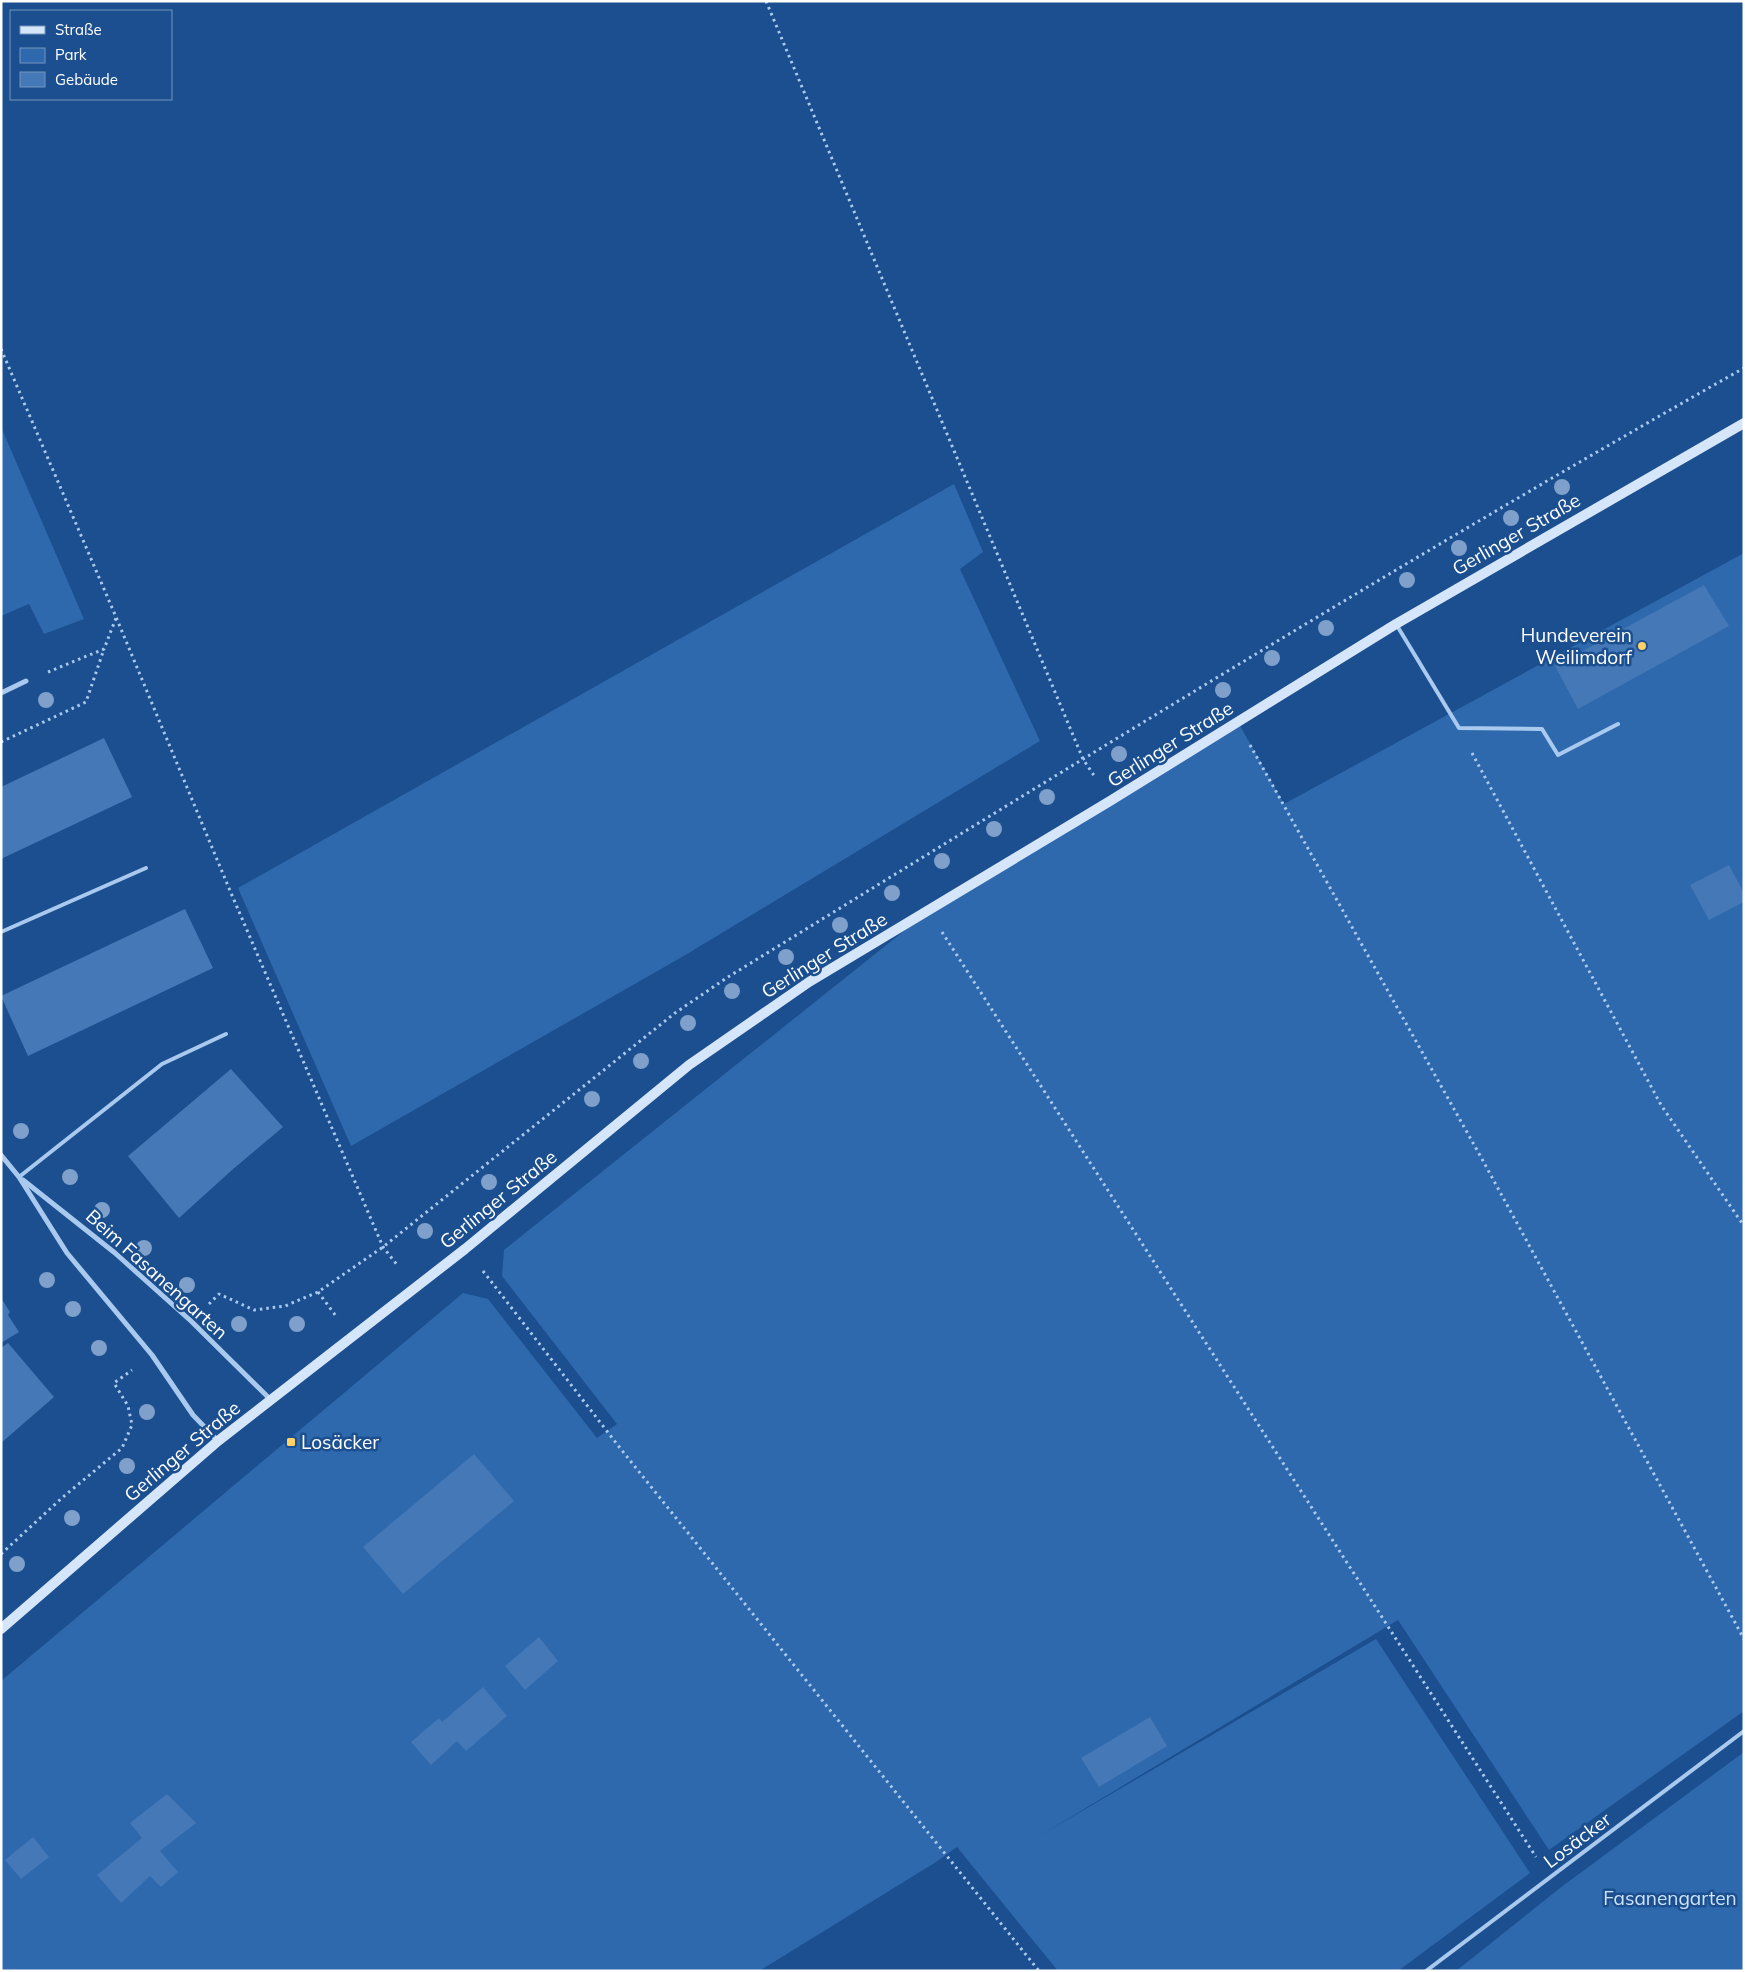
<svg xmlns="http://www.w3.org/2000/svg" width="1745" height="1972" font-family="Mulish,sans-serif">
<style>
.green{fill:#2e69ad}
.building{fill:#4478b7}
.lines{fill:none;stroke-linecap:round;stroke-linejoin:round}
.path{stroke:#a9c9ee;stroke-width:3;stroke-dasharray:2.5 4;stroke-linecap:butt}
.lane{stroke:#a9c9ee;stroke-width:4}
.street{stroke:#a9c9ee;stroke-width:5}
.secondary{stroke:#d6e6fa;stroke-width:10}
.tree{fill:#7ea0ca}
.poi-dot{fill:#ffd166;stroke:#1b4f8f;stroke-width:2}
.labels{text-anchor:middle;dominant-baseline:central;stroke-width:5;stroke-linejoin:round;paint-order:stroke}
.street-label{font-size:19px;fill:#fff;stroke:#1b4f8f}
.poi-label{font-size:19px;fill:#fff;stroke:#1b4f8f;text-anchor:end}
.park-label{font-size:19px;fill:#cfe3fa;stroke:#1b4f8f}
</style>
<rect width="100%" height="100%" fill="#1b4f8f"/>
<g class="green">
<polygon points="1,427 84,619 44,634 29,604 1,616"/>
<polygon points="954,484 983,552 960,569 1040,741 682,957 351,1146 238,888"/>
<polygon points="1744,553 1744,1711 1549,1850 1398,1620 1041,1835 1376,1639 1530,1873 1398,1971 1058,1971 957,1847 936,1862 759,1971 1,1971 1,1681 463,1293 488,1299 597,1438 617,1424 502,1276 504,1250 929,911 1238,722 1284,804"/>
<polygon points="1744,1752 1744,1971 1456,1971 1560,1888"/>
</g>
<g class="building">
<polygon points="1704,585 1729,626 1578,709 1555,666"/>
<polygon points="104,738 132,797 1,859 1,787"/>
<polygon points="1729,865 1744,893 1744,902 1709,920 1690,885"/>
<polygon points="185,909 213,968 28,1056 1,996"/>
<polygon points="231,1069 283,1127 232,1170 179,1218 128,1156"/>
<polygon points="1,1298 10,1312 8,1315 19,1332 1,1343"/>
<polygon points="8,1343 54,1397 1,1443 1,1348"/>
<polygon points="474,1454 514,1501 403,1594 363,1547"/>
<polygon points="539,1637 558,1661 525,1690 505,1666"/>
<polygon points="483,1687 507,1716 466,1751 457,1741 431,1765 411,1742 439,1718 442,1722"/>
<polygon points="1150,1717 1167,1746 1099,1787 1081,1758"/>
<polygon points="167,1794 196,1823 160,1851 178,1872 161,1887 150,1876 121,1903 97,1875 142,1838 130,1823"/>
<polygon points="33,1837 49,1857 21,1879 5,1860"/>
</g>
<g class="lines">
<g class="path">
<polyline points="766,1 1083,759 1095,777"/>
<polyline points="1,349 116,617 231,893 383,1247 398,1266"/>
<polyline points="48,672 104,649 116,618"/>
<polyline points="1,742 86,702 104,649"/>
<polyline points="1250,745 1482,1159 1744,1639"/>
<polyline points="1472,753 1661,1105 1744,1226"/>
<polyline points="942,932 1536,1857"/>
<polyline points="483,1271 620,1448 1039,1971"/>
<polyline points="318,1292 336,1316"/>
<path d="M209 1304 219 1294 254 1310 285 1306 318 1292 383 1247 675 1013 728 977C1065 770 1400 562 1744 368"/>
<polyline points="1,1554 63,1497 122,1448 132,1425 128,1406 114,1383 132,1370"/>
</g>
<g class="lane">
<polyline points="1396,624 1459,728 1542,729 1558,755 1618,724"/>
<polyline points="1,932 146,868"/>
<polyline points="19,1177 162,1064 226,1034"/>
<polyline points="1426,1971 1744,1731"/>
</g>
<g class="street">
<polyline points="1,693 26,681"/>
<polyline points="1,1155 19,1177 67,1253 152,1355 193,1415 218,1441"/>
<polyline points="23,1180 115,1253 191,1321 271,1400"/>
</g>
<polyline class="secondary" points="1,1629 218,1441 465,1249 689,1065 809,982 1110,801 1396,624 1744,423"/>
</g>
<g class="tree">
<circle cx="1562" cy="487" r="8"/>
<circle cx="1511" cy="518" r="8"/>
<circle cx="1459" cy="548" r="8"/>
<circle cx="1407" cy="580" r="8"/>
<circle cx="1326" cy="628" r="8"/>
<circle cx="1272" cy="658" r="8"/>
<circle cx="1223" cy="690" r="8"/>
<circle cx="46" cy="700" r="8"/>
<circle cx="1119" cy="754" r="8"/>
<circle cx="1047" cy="797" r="8"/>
<circle cx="994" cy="829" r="8"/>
<circle cx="942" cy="861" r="8"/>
<circle cx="892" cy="893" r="8"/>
<circle cx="840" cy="925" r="8"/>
<circle cx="786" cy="957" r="8"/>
<circle cx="732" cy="991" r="8"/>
<circle cx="688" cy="1023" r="8"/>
<circle cx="641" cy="1061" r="8"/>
<circle cx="592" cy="1099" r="8"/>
<circle cx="21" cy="1131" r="8"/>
<circle cx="70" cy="1177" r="8"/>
<circle cx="489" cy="1182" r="8"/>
<circle cx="102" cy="1210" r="8"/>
<circle cx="425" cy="1231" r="8"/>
<circle cx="144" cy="1248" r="8"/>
<circle cx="47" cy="1280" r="8"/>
<circle cx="187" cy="1285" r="8"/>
<circle cx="73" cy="1309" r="8"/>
<circle cx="239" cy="1324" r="8"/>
<circle cx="297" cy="1324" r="8"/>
<circle cx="99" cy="1348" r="8"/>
<circle cx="147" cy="1412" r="8"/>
<circle cx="127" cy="1466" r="8"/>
<circle cx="72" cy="1518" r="8"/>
<circle cx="17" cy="1564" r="8"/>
</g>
<g class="poi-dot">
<circle cx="1642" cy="646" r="5"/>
<rect x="286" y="1437" width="10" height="10" rx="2.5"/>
</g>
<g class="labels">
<g class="street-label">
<text transform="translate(1516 534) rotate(-30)">Gerlinger Straße</text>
<text transform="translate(1170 744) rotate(-32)">Gerlinger Straße</text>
<text transform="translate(824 955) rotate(-32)">Gerlinger Straße</text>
<text transform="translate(498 1199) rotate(-39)">Gerlinger Straße</text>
<text transform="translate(157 1274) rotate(42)">Beim Fasanengarten</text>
<text transform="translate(182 1451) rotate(-40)">Gerlinger Straße</text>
<text transform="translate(1577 1840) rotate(-37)">Losäcker</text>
</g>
<g class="poi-label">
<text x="1632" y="635">Hundeverein<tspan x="1632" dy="22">Weilimdorf</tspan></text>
<text x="301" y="1442" text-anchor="start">Losäcker</text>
</g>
<g class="park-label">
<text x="1670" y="1898">Fasanengarten</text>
</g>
</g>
<rect width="1745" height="1972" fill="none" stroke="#ffffff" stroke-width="5"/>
<rect x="10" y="10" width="162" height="90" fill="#1b4f8f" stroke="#7695bc"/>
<rect x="20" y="26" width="25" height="8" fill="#d6e6fa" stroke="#7695bc"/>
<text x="55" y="35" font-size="15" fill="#ffffff">Straße</text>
<rect x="20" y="48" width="25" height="15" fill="#2e69ad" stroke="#7695bc"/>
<text x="55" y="60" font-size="15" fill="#ffffff">Park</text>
<rect x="20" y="72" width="25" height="15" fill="#4478b7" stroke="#7695bc"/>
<text x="55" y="85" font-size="15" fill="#ffffff">Gebäude</text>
</svg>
